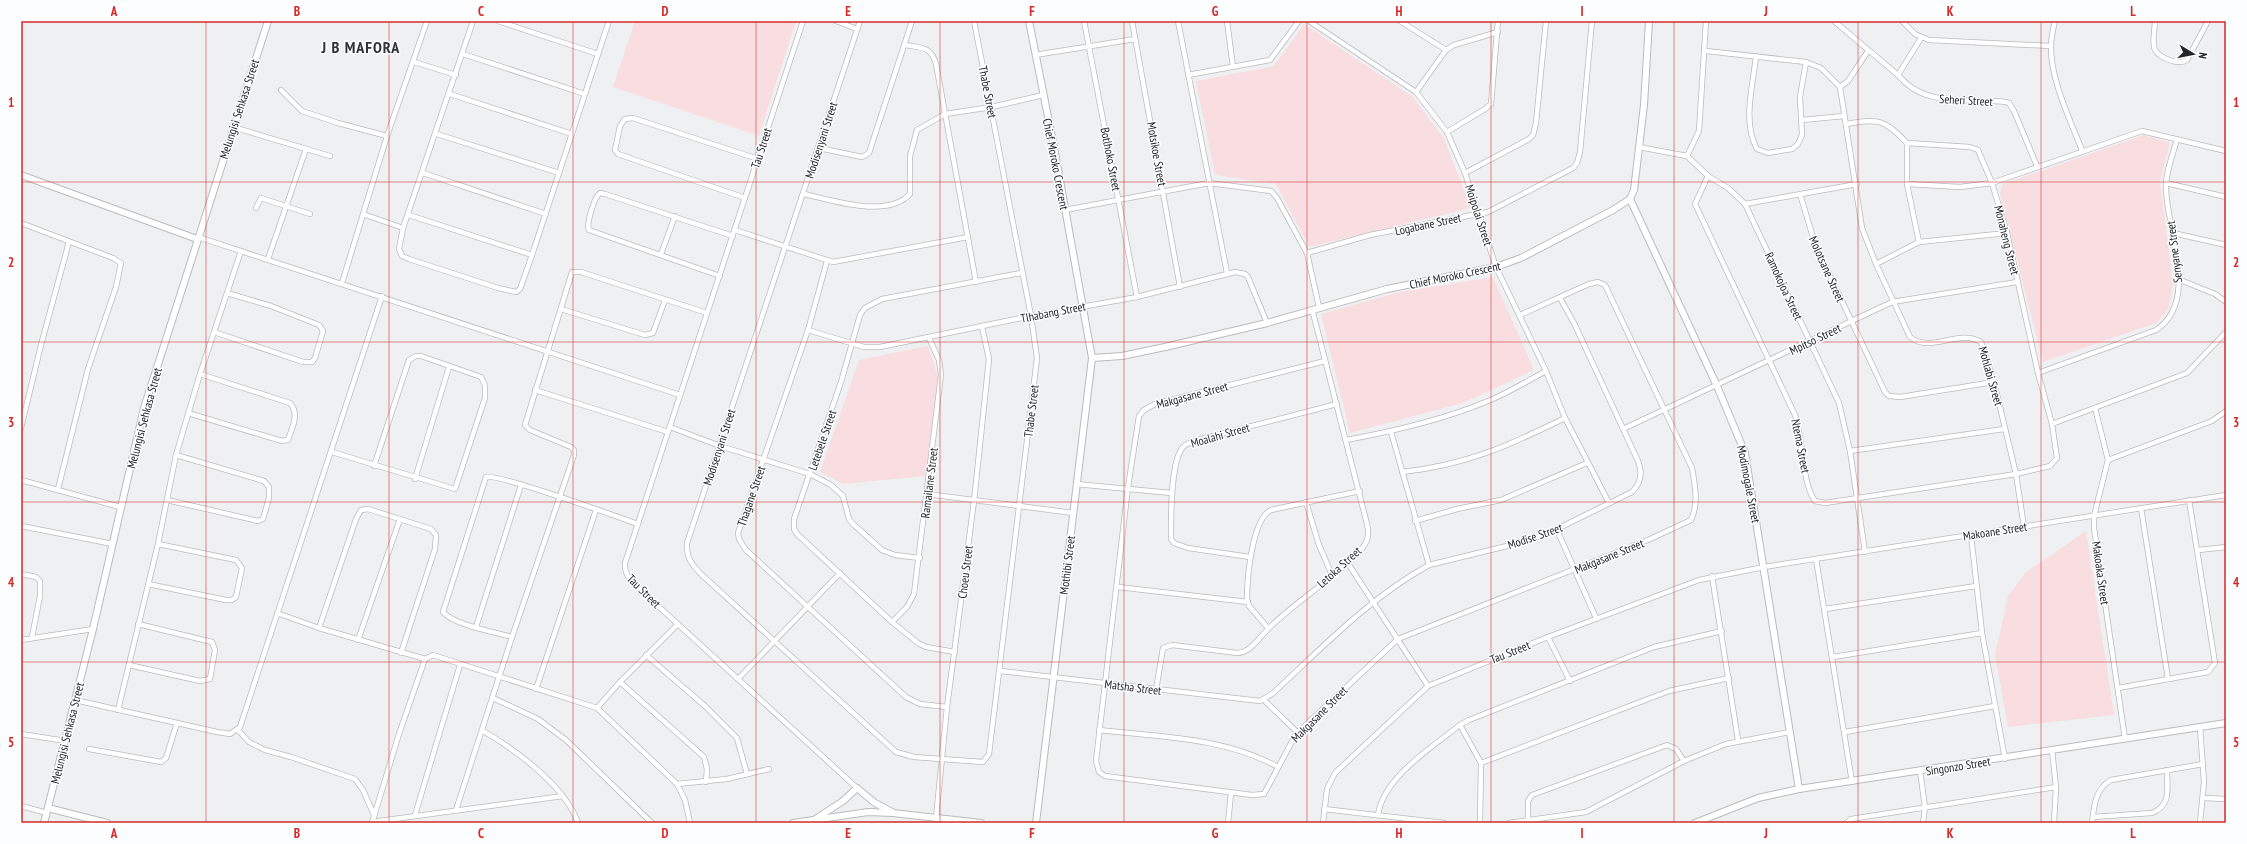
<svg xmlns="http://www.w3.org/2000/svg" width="2247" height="844" font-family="'PT Sans Narrow',sans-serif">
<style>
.education{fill:#f9dee1}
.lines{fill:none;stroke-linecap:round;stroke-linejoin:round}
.minor-casing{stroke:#bbbbbd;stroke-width:6}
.tertiary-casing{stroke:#bbbbbd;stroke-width:8}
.minor{stroke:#fff;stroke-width:4.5}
.tertiary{stroke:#fff;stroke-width:6}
.grid{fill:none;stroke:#d62828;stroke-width:1;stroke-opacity:0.55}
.labels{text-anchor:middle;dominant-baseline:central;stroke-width:3;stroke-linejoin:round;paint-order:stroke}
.street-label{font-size:12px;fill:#262627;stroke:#fcfdff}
.district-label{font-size:16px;font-weight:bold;letter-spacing:1px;fill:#333335;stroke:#fcfdff}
.neatline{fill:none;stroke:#d62828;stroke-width:1.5}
.grid-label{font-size:13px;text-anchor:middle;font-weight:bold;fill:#d62828}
</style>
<rect width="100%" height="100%" fill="#eff0f2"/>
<g class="education">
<polygon points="635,21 796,21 759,136 613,87"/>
<polygon points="1304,24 1413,97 1444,139 1471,208 1309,247 1276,184 1215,175 1196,81 1274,66"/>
<polygon points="2144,135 2170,143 2160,181 2173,284 2168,310 2156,323 2043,362 2000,193 2003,184"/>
<polygon points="1493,277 1534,370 1463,403 1350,433 1321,314 1400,292"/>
<polygon points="928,346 938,377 926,476 843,484 820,472 859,360"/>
<polygon points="2086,531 2114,715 2008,727 1995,655 2008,596 2026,572"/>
</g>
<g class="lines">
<g class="minor-casing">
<g id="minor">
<polyline points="473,21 403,228 399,249 402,256 409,259 498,288 516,292 520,289 532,255 609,21"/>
<polyline points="498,21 598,54"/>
<path d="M803 21 625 563C624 577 635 585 645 594L857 788"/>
<polyline points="836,21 857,29"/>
<path d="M860 21 687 543C686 558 692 565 702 575L896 752 914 757 983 762 989 754 1037 358 1031 316 974 21"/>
<polyline points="1084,21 1137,297"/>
<polyline points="1132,21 1180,287"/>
<polyline points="1178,21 1227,273"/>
<polyline points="1227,21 1233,67"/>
<polyline points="1309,21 1416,92 1447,132 1465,173 1496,267 1546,371 1565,418 1609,503"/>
<polyline points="1400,21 1446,50"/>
<path d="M1834 21 1898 75C1921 103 1951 99 1984 101 1992 101 2001 100 2009 103L2014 111 2037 166"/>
<polyline points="1902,21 1915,34 1929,40 2051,46"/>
<path d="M2055 21C2053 29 2051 38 2051 46 2050 78 2070 120 2082 150"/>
<path d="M2155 21C2154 43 2147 53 2172 61 2178 62 2182 63 2187 60L2208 21"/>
<path d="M905 45C922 48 931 46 936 64L976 282"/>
<path d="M1706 51 1806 62 1821 68 1840 87 1862 228 1876 264 1910 337C1931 354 1959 328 1981 342L1994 382 2016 474 2024 527"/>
<polyline points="463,54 585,94"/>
<polyline points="1035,55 1135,39"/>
<path d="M1756 56C1753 86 1742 122 1757 149L1768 153 1792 149 1798 144 1802 135 1800 97 1806 62"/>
<polyline points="414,62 456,75"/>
<polyline points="1188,75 1270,60 1299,21"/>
<polyline points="1898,75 1921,38"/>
<polyline points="1840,87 1848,81 1868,51"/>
<polyline points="281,90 302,111 338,123 387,136"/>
<polyline points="1416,92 1446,50 1454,45 1498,32"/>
<polyline points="450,94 572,134"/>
<polyline points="1802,120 1844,116"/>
<polyline points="233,127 330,156"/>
<polyline points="1447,132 1485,109 1491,104 1498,21"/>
<polyline points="437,134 559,173"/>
<polyline points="1907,143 1907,184 1919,242"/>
<polyline points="1639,147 1687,156 1708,176 1728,188 1745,204 1839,403 1850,451 1865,552"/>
<polyline points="819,148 862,157 869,153 912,21"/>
<polyline points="1687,156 1699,131 1706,21"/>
<polyline points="423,173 546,214"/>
<polyline points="1465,173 1529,139 1533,135 1536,123 1546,21"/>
<path d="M1708 176 1695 204 1795 415C1803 438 1802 484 1815 501L1825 503 2016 474 2050 466 2057 458 2052 424 2038 373 2007 233 1992 183 1978 150 1970 147 1907 143C1883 118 1879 119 1846 124"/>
<polyline points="2166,183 2226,197"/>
<polyline points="1907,184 1960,187 1992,183 2142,131 2226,151"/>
<path d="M804 194C832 200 887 219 910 194V156L917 130 945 114 992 107 1043 95"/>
<polyline points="1800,194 1815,244 1885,392 1889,396 1900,397 1994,382"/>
<polyline points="745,198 618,154 615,150 620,126 625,119 633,118 758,159"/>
<polyline points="1745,204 1857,184"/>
<polyline points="256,208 261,198 310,214"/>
<polyline points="1065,210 1209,183 1271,191 1277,198 1307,253 1319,307"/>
<polyline points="363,214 403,228"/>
<polyline points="409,215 532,255"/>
<polyline points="21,223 113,258 121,263 116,287 88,369 58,489"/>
<polyline points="735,230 833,262 968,237"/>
<polyline points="2173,233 2226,245"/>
<polyline points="198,237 680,395"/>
<polyline points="1307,253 1370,235 1488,212 1573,168 1577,163 1580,152 1592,21"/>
<polyline points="661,254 675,216"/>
<polyline points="268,259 306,149"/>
<polyline points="827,261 808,330 738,533 739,539 746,550 906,697 920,704 947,707"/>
<polyline points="1876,264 1919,242 2007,233"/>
<path d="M720 276 589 230C586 225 594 197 600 193L605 194 733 236"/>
<polyline points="2178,279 2215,294 2226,302"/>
<polyline points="342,283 387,136 427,21"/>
<polyline points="561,309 645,335 653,333 665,300"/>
<polyline points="808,330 864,347 880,347 1031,316 1137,297 1235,272 1245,274 1248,277 1267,323"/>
<polyline points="214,332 303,362 312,362 315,358 323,331 319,325 271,306 227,293"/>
<path d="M1325 361 1155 404 1144 410 1139 416 1128 487 1096 761 1099 772 1105 776 1252 795 1264 794 1296 734 1398 639 1648 540 1691 520C1699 503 1695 486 1692 468L1605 285 1598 282 1589 284 1520 315"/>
<path d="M2038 373 2156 330C2200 301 2167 231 2166 189 2165 173 2173 155 2177 139"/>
<polyline points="535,390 668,432"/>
<polyline points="2095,408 2108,460 2094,516 2094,528 2125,739"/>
<path d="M188 413 282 441 288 440C292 428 300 414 290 403L200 374"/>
<polyline points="2052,424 2187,373 2226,332"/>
<polyline points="670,427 720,446 810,474 831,485 843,496 849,519 853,524 882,550 895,555 920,558"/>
<polyline points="21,428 41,345 69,242"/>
<polyline points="1623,429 1892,302 2017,282"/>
<polyline points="1391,432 1429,565"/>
<path d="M1346 440C1395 431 1443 420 1488 401 1508 393 1527 381 1546 371"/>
<polyline points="1850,451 2004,429"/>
<polyline points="332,452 455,489 485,398 485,385 481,377 421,356 416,356 409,360 374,466"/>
<polyline points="2108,460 2212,421 2226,411"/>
<path d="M1402 472C1466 465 1508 446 1565 418"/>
<polyline points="415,479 449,367"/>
<polyline points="21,480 120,507"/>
<polyline points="1076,484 1171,493"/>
<polyline points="927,494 1073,513"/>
<polyline points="167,500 258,521 263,519 269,498 269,487 264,481 176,455"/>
<polyline points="1306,502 1319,545 1332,575"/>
<polyline points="2141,508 2168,679"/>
<polyline points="1415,521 1457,509 1501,500 1587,463"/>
<polyline points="21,526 113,544"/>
<polyline points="1557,530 1596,618"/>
<polyline points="1971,535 1982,633 2005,759"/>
<polyline points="2199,550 2226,547"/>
<path d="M1250 557 1188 548 1174 543 1171 539C1171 519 1170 462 1183 447 1188 442 1198 440 1205 438L1337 404"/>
<polyline points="1816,559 1852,782"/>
<polyline points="1347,562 1428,686"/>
<polyline points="21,574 36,577 40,581 40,596 32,637"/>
<polyline points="1712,576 1738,740"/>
<polyline points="148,584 226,600 232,600 236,597 242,568 236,560 158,544"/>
<polyline points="1118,587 1248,602"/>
<polyline points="1825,609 1976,586"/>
<polyline points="277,613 319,628 425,659"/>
<polyline points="892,622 907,607 914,594 941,375 939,360 929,338"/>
<polyline points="476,627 521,485"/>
<polyline points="319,628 356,519 361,510 368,509 431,529 436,535 435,549 401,653"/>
<path d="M1268 628 1249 606 1247 599C1247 579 1252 519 1271 510L1360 491"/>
<path d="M512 637C494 632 454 625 443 612L486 477C497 473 618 517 638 524"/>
<polyline points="1548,637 1570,681"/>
<polyline points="21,640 93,629"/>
<polyline points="358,640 400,519"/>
<polyline points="955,652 926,647 918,643 892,622 797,534 794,529 794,519 841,382 860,315 865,308 882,299 1021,273"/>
<polyline points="646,655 705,706 737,738 747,774"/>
<polyline points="1833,657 1982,633"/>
<polyline points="129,665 200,681 210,679 215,650 212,642 138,624"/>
<path d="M1001 671 1260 701 1272 694C1322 648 1369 598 1429 565L1515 544 1549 533 1632 492C1641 483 1643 473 1638 461L1574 323 1560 298"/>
<polyline points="738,679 840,573"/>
<polyline points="620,682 704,757 707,769 706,782"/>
<polyline points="2118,688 2208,672 2215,663 2189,500"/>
<polyline points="536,689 596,510"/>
<path d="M1156 690 1163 648 1172 645 1237 653C1250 653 1259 638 1268 629 1297 600 1336 578 1363 547 1369 540 1369 532 1367 524L1312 309"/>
<polyline points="493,698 538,719 566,740 652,823"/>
<polyline points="75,700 217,732 230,734 240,727 382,296"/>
<polyline points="1264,700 1297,732"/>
<polyline points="597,708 620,682 678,624"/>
<polyline points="118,710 158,544 176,455 200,374 241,251"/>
<polyline points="1460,725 1481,763 1480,823"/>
<polyline points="2200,727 2204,782 2200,823"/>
<polyline points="238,730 249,742 265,750 291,757 355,779 363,790 374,815"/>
<path d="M1099 730C1159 737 1224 737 1278 767"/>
<path d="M483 731C515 749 566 787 578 823"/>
<polyline points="1845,732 1995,706"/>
<polyline points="21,734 66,741"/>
<polyline points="89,749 161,762 166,758 177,723"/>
<polyline points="2052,750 2056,787 2054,823"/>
<polyline points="1481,763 1669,691 1729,678"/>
<polyline points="1920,771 1925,807 1923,823"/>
<polyline points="677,784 727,779 769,769"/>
<polyline points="2204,798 2226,799"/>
<polyline points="21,806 47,813"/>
<polyline points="1324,809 1444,823"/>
<polyline points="456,810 512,637 574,455 574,450 571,447 530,430 525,425 572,272 581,272 707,313"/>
<polyline points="415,815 460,665"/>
<path d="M1378 815C1383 778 1432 747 1460 725L1469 720 1654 647 1722 631"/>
<path d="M2093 817 2152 813C2172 805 2167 788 2167 770"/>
<polyline points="936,818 947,707 974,501 989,359 982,327"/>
<polyline points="1528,821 1528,801 1532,795 1667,745 1676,749 1684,761"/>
<polyline points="372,822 563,796"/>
<polyline points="372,823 399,734 425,659 433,655 597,708 677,784 685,800 690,823"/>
<polyline points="1228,823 1231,793"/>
<polyline points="1323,823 1327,789 1335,773 1428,686 1548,637 1699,580 1764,567 2226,495"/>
<polyline points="1509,823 1586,812 1684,761 1726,744 1790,732"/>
<polyline points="1846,823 1851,819 2056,787"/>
<path d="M2092 823C2094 806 2095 789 2111 780L2203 764"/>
</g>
</g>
<g class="tertiary-casing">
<g id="tertiary">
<polyline points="1029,21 1054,147 1092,358 1036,823"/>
<polyline points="21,175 197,239"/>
<polyline points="1630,199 1717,386 1745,453 1799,789"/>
<polyline points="1092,358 1122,356 1165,347 1267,323 1387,289 1496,267 1521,258 1613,210 1630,199 1634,190 1644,105 1649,21"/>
<polyline points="48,808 107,823"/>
<polyline points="814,820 843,801 857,788 875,803 892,812"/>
<polyline points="44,823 93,629 144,408 268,21"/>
<polyline points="793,823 868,812 893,813 981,823"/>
<polyline points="1695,823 1758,798 1799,789 2226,723"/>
</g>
</g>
<use href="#minor" class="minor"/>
<use href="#tertiary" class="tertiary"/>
</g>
<path class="grid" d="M206 21V823M389 21V823M573 21V823M756 21V823M940 21V823M1124 21V823M1307 21V823M1491 21V823M1674 21V823M1858 21V823M2041 21V823M21 182H2226M21 342H2226M21 502H2226M21 662H2226"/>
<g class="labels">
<g class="street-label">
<text transform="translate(988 92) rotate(79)">Thabe Street</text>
<text transform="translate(1966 100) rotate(3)">Seheri Street</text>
<text transform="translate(239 109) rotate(-72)">Melungisi Sehkasa Street</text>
<text transform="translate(821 140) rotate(-72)">Modisenyani Street</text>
<text transform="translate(761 148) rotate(-72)">Tau Street</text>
<text transform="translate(1157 154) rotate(80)">Motsikoe Street</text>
<text transform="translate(1111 159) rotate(79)">Botlhoko Street</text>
<text transform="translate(1056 164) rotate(79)">Chief Moroko Crescent</text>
<text transform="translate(1479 215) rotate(72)">Moipolai Street</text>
<text transform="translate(1428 224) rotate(-12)">Logabane Street</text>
<text transform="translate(2007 240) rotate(76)">Monaheng Street</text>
<text transform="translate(2174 252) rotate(-97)">Senyane Street</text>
<text transform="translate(1827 269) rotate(66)">Molotsane Street</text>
<text transform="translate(1455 275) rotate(-12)">Chief Moroko Crescent</text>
<text transform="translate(1784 286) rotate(65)">Ramokojoa Street</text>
<text transform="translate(1053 312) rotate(-11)">Tlhabang Street</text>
<text transform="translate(1815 339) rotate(-26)">Mpitso Street</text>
<text transform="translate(1991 376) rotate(74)">Mohlabi Street</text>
<text transform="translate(1192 395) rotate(-15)">Makgasane Street</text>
<text transform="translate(1031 411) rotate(-83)">Thabe Street</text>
<text transform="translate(144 418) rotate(-75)">Melungisi Sehkasa Street</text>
<text transform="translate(1220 435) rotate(-16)">Moalahi Street</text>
<text transform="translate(822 440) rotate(-71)">Letebele Street</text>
<text transform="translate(1801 446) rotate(79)">Ntema Street</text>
<text transform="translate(719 447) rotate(-72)">Modisenyani Street</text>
<text transform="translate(929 483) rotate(-83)">Ramailane Street</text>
<text transform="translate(1749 484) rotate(79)">Modimogale Street</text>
<text transform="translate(751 496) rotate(-71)">Thagane Street</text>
<text transform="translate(1995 531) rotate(-9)">Makoane Street</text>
<text transform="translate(1535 536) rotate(-19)">Modise Street</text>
<text transform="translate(1609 556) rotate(-22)">Makgasane Street</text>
<text transform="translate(1067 565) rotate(-83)">Mothibi Street</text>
<text transform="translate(1339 567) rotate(-42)">Letoka Street</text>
<text transform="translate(965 572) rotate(-83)">Choeu Street</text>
<text transform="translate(2101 573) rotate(82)">Makoaka Street</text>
<text transform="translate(644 591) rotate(45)">Tau Street</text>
<text transform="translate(1510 652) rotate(-22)">Tau Street</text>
<text transform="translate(1133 687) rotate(7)">Matsha Street</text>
<text transform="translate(1319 714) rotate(-45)">Makgasane Street</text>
<text transform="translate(67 733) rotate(-76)">Melungisi Sehkasa Street</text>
<text transform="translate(1958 766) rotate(-9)">Singonzo Street</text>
</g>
<g class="district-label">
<text x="361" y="47">J B MAFORA</text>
</g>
</g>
<rect width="2247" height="844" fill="none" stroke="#fcfdff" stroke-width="44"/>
<g transform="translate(2193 54) rotate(100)" stroke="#fcfdff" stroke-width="3" paint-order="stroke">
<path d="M0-3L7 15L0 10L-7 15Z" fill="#262627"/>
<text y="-6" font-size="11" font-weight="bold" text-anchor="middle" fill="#262627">N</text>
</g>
<rect x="22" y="22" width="2203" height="800" class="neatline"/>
<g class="grid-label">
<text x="114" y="16">A</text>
<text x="297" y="16">B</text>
<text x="481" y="16">C</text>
<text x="665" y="16">D</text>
<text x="848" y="16">E</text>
<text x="1032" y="16">F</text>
<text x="1215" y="16">G</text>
<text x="1399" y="16">H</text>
<text x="1582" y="16">I</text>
<text x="1766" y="16">J</text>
<text x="1950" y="16">K</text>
<text x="2133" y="16">L</text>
<text x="11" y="107">1</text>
<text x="2236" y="107">1</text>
<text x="11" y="267">2</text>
<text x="2236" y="267">2</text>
<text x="11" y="427">3</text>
<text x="2236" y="427">3</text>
<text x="11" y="587">4</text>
<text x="2236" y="587">4</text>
<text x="11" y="747">5</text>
<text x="2236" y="747">5</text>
<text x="114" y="838">A</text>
<text x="297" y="838">B</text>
<text x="481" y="838">C</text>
<text x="665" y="838">D</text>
<text x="848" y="838">E</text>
<text x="1032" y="838">F</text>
<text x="1215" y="838">G</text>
<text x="1399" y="838">H</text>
<text x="1582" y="838">I</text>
<text x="1766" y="838">J</text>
<text x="1950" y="838">K</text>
<text x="2133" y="838">L</text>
</g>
</svg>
